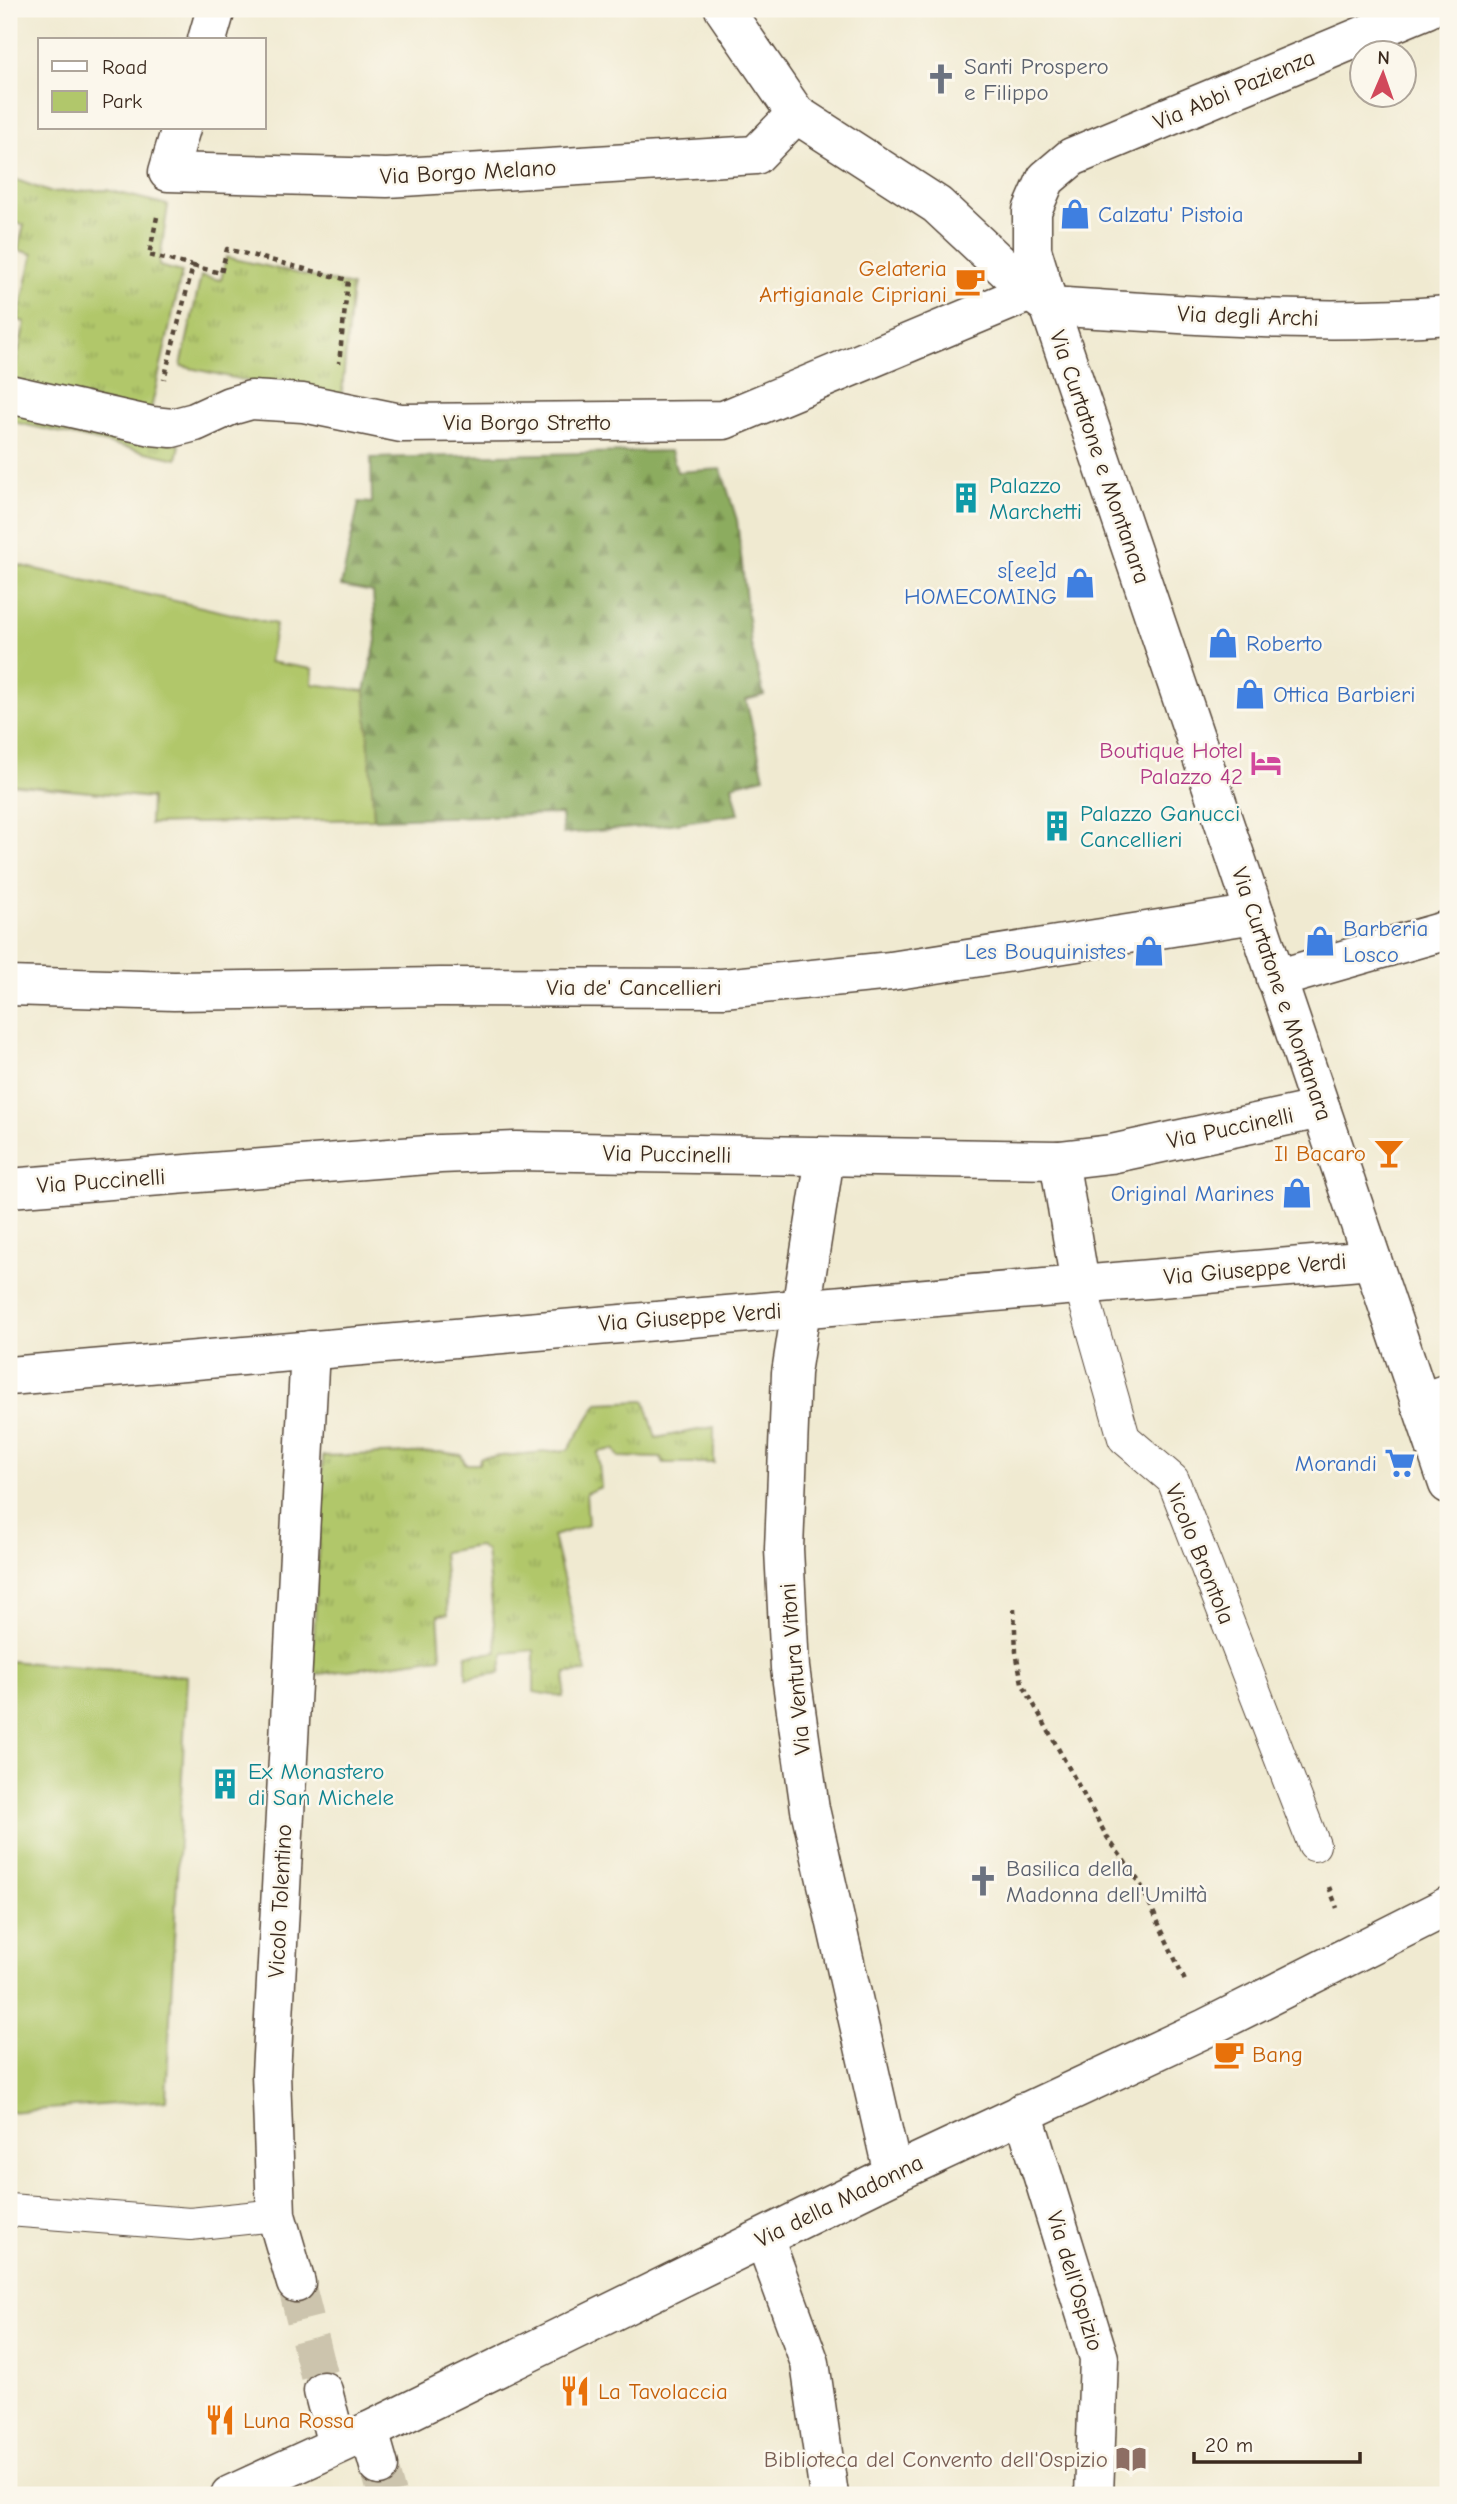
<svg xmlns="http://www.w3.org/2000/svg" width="1457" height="2504" font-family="'Comic Neue',sans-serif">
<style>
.grass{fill:url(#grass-tufts);stroke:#767844;stroke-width:2}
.forest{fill:url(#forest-firs);stroke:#646b3e;stroke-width:2}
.green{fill:#b1c76b;stroke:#767844;stroke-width:2}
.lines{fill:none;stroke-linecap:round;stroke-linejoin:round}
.minor-tunnel{stroke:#ccc4ad;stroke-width:38;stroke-dasharray:38 19;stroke-linecap:butt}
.service-casing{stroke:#564739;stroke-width:34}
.pedestrian-casing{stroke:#564739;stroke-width:41}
.minor-casing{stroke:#564739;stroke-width:41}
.path{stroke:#564739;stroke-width:4.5;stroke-dasharray:5 5;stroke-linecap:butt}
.service{stroke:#fff;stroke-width:32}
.pedestrian{stroke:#fff;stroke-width:38}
.minor{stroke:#fff;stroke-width:38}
.labels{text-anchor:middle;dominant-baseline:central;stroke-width:5;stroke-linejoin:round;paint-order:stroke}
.worship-label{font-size:23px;fill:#5b616d;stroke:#fbf7ec;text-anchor:start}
.street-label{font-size:23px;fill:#3b2a1e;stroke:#fbf7ec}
.shop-label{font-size:23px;fill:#366cbe;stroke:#fbf7ec;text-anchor:start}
.food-label{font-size:23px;fill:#c56008;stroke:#fbf7ec;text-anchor:start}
.culture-label{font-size:23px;fill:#0d838f;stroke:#fbf7ec;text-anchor:start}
.hotel-label{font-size:23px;fill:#b23c85;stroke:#fbf7ec;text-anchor:end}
.education-label{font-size:23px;fill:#785e54;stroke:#fbf7ec;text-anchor:end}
</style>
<defs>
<pattern id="grass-tufts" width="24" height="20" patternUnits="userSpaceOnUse" patternTransform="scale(1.75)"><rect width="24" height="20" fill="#b1c76b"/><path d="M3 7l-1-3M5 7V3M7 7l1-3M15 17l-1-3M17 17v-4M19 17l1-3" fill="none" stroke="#91a257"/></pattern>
<pattern id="forest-firs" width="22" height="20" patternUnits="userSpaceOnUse" patternTransform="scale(1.75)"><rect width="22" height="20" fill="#8cac5f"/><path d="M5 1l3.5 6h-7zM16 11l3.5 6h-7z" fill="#748c4e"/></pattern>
</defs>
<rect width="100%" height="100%" fill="#fbf7ec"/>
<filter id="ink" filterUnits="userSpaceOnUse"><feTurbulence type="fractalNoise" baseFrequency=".0143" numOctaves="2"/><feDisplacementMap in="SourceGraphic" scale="14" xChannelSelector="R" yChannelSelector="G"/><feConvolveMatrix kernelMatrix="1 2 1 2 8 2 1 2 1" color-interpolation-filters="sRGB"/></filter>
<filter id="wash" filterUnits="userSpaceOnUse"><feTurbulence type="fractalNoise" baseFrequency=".00686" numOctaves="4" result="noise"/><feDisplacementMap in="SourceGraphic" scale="28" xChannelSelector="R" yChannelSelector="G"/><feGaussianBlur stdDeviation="1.57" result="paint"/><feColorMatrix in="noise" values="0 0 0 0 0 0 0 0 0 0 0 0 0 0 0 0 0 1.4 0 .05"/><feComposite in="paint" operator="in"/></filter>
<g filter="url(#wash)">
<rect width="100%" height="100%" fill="#f0ead1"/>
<g class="grass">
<polygon points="9,177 49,192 107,190 168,205 159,266 182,272 150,414 13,379 25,322 18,320 33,254 18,250 24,225 9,221"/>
<polygon points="226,257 352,286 341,402 181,366 201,276 221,280"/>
<polygon points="9,406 180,445 177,459 9,421"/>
<polygon points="645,1401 656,1438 714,1427 714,1463 663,1463 661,1458 619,1457 614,1449 598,1452 601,1487 586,1493 588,1525 553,1536 586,1672 566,1673 563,1697 534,1692 534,1650 504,1653 500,1673 466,1678 466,1655 497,1652 486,1551 479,1546 443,1552 448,1614 438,1615 441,1657 312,1675 323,1456 440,1452 461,1455 465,1464 479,1464 480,1458 568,1450 598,1403"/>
</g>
<polygon class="forest" points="671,451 677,472 721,469 737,520 751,644 764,695 746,700 764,777 732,785 739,814 656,826 563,834 561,814 374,819 365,691 376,641 373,592 341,586 359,502 372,503 371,458"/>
<g class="green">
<polygon points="9,563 276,624 269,662 313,669 312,684 365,691 374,819 150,824 151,798 9,784"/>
<polygon points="9,1661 187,1676 166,2100 9,2112"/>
</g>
</g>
<g filter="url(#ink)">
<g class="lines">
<g class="minor-tunnel">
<polyline points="296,2283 323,2391"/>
<polyline points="379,2466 387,2495"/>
</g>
<g class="service-casing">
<g id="service">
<polyline points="1080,1284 1124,1438 1173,1480 1314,1845"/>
<polyline points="9,2210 190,2224 276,2215"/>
</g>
</g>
<g class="pedestrian-casing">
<g id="pedestrian">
<polyline points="9,394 152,426 172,428 195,422 230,406 251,400 303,403 401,423 724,420 1030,292"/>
<polyline points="1059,1160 1080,1284"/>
<polyline points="1420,1403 1448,1393"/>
</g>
</g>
<g class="minor-casing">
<g id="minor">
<polyline points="724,9 796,114 937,205 1030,292 1049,306"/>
<polyline points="1427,9 1072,157 1046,179 1032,211 1032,250 1049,306 1448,1484"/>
<polyline points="207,40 216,9"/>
<polyline points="181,128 168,172 387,178 756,155 796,114"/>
<path d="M1049 306C1181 314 1315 326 1448 315"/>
<polyline points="1276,979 1448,930"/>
<polyline points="9,986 174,991 441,987 723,988 891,971 1255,914"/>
<polyline points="825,1157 791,1373 784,1549 790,1668 810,1809 893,2174"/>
<polyline points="9,1188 440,1154 516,1151 1059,1160 1111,1154 1321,1109"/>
<path d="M9 1376C463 1337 917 1297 1372 1260"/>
<polyline points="1023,2112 1099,2358 1094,2495"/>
<polyline points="764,2238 810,2363 829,2495"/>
<polyline points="296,2283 276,2215 271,2074 310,1350"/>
<polyline points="323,2391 337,2445"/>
<polyline points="369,2431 379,2466"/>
<polyline points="230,2495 369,2431 893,2174 1206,2028 1448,1906"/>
</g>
</g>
<g class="path">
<polyline points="157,217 149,255 193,266 164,379"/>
<polyline points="193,266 221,273 227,249 348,280 339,363"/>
<polyline points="1014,1608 1016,1652 1022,1683 1107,1837 1140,1883 1186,1983"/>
<polyline points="1329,1887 1337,1908"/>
</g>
<use href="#service" class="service"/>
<use href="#pedestrian" class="pedestrian"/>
<use href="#minor" class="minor"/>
</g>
</g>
<defs>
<g id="church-bare" transform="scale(2.415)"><path d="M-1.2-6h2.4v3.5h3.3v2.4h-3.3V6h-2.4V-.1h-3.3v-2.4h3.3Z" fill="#6b7280" stroke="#fbf7ec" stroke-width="2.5" paint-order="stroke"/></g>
<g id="shop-bare" transform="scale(2.415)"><path d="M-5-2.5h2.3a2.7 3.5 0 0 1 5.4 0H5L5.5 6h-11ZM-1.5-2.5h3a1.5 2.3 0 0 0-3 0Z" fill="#3f7fe0" stroke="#fbf7ec" stroke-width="2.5" paint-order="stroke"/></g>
<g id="cafe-bare" transform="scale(2.415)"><path d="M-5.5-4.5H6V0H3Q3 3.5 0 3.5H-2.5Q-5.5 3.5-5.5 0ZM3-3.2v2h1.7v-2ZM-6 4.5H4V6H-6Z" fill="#e8710a" stroke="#fbf7ec" stroke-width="2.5" paint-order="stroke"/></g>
<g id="building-bare" transform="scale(2.415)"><path d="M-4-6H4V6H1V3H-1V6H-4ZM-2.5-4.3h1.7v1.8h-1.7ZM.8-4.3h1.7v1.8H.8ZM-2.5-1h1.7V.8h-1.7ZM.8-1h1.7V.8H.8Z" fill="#0f9aa8" stroke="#fbf7ec" stroke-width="2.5" paint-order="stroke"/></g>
<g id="hotel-bare" transform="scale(2.415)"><path d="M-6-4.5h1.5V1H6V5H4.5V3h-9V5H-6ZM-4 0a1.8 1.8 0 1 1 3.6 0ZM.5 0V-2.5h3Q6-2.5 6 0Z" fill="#d1479c" stroke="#fbf7ec" stroke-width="2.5" paint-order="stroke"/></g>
<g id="bar-bare" transform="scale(2.415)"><path d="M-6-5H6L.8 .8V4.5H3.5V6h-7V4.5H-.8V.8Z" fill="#e8710a" stroke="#fbf7ec" stroke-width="2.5" paint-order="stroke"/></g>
<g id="supermarket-bare" transform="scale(2.415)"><path d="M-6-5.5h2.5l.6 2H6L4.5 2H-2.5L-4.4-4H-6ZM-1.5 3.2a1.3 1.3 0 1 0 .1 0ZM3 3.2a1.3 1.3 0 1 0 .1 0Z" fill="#3f7fe0" stroke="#fbf7ec" stroke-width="2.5" paint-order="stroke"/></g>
<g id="restaurant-bare" transform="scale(2.415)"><path d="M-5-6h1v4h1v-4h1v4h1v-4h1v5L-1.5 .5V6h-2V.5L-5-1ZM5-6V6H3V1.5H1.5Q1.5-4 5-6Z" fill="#e8710a" stroke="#fbf7ec" stroke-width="2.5" paint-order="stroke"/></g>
<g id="library-bare" transform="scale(2.415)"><path d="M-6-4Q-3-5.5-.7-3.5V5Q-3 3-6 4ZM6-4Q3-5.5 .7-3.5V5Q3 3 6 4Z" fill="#8d6e63" stroke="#fbf7ec" stroke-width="2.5" paint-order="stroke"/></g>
</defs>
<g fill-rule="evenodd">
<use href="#church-bare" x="941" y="79"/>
<use href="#shop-bare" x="1075" y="214"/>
<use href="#cafe-bare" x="970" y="281"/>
<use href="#building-bare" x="966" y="498"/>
<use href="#shop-bare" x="1080" y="583"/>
<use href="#shop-bare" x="1223" y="643"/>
<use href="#shop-bare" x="1250" y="694"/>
<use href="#hotel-bare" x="1266" y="763"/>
<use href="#building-bare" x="1057" y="826"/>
<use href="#shop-bare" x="1320" y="941"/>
<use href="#shop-bare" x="1149" y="951"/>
<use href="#bar-bare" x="1389" y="1153"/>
<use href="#shop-bare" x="1297" y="1193"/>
<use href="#supermarket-bare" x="1400" y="1463"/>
<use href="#building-bare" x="225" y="1784"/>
<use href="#church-bare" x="983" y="1881"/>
<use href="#cafe-bare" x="1229" y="2054"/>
<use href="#restaurant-bare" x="575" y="2391"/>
<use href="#restaurant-bare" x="220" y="2420"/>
<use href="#library-bare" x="1131" y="2459"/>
</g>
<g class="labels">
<g class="worship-label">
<text x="964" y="66">Santi Prospero<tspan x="964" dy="26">e Filippo</tspan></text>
<text x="1006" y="1868">Basilica della<tspan x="1006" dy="26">Madonna dell'Umiltà</tspan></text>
</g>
<g class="street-label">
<text transform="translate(1234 90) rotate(-23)">Via Abbi Pazienza</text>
<text transform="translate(468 172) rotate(-3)">Via Borgo Melano</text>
<text transform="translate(1248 316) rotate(2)">Via degli Archi</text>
<text x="527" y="422">Via Borgo Stretto</text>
<text transform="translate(1100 457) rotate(71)">Via Curtatone e Montanara</text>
<text x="634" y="987">Via de' Cancellieri</text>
<text transform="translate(1282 994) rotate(71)">Via Curtatone e Montanara</text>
<text transform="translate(1230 1128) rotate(-12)">Via Puccinelli</text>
<text transform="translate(667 1154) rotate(1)">Via Puccinelli</text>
<text transform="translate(101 1181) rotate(-4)">Via Puccinelli</text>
<text transform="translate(1255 1269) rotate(-5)">Via Giuseppe Verdi</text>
<text transform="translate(690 1317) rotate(-4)">Via Giuseppe Verdi</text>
<text transform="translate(1200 1554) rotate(68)">Vicolo Brontola</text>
<text transform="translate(795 1669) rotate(-95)">Via Ventura Vitoni</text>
<text transform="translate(280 1901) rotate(-87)">Vicolo Tolentino</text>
<text transform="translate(839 2201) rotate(-26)">Via della Madonna</text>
<text transform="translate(1075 2281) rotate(73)">Via dell'Ospizio</text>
</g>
<g class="shop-label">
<text x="1098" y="214">Calzatu' Pistoia</text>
<text x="1057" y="570" text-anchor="end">s[ee]d<tspan x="1057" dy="26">HOMECOMING</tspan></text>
<text x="1246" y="643">Roberto</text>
<text x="1273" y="694">Ottica Barbieri</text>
<text x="1343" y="928">Barberia<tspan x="1343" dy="26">Losco</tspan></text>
<text x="1126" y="951" text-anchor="end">Les Bouquinistes</text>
<text x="1274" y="1193" text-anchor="end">Original Marines</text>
<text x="1377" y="1463" text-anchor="end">Morandi</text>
</g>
<g class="food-label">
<text x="947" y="268" text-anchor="end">Gelateria<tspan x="947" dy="26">Artigianale Cipriani</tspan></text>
<text x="1366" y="1153" text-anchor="end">Il Bacaro</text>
<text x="1252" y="2054">Bang</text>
<text x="598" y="2391">La Tavolaccia</text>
<text x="243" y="2420">Luna Rossa</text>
</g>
<g class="culture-label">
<text x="989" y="485">Palazzo<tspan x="989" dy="26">Marchetti</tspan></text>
<text x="1080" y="813">Palazzo Ganucci<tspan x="1080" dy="26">Cancellieri</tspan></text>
<text x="248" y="1771">Ex Monastero<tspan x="248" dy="26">di San Michele</tspan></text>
</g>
<g class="hotel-label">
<text x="1243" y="750">Boutique Hotel<tspan x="1243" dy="26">Palazzo 42</tspan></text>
</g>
<g class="education-label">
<text x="1108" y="2459">Biblioteca del Convento dell'Ospizio</text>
</g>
</g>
<rect width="1457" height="2504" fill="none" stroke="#fbf7ec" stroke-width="35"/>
<rect x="38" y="38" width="228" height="91" fill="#fbf7ec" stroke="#aea59a" stroke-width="2"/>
<rect x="52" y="61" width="35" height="10" fill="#ffffff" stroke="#aea59a" stroke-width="2"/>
<text x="102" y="74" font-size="21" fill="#3b2a1e">Road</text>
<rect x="52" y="91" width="35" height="21" fill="#b1c76b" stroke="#aea59a" stroke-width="2"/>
<text x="102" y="108" font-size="21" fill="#3b2a1e">Park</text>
<g transform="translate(1383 74) rotate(2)"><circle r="33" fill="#fbf7ec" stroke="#aea59a" stroke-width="2"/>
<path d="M0-5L12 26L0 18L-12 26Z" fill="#d1495b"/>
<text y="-10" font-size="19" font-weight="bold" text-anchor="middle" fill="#3b2a1e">N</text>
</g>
<path d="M1194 2452v10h166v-10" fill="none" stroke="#3b2a1e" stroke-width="3.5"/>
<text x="1205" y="2452" font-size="21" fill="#3b2a1e" stroke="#fbf7ec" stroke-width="5" paint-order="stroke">20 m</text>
</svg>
